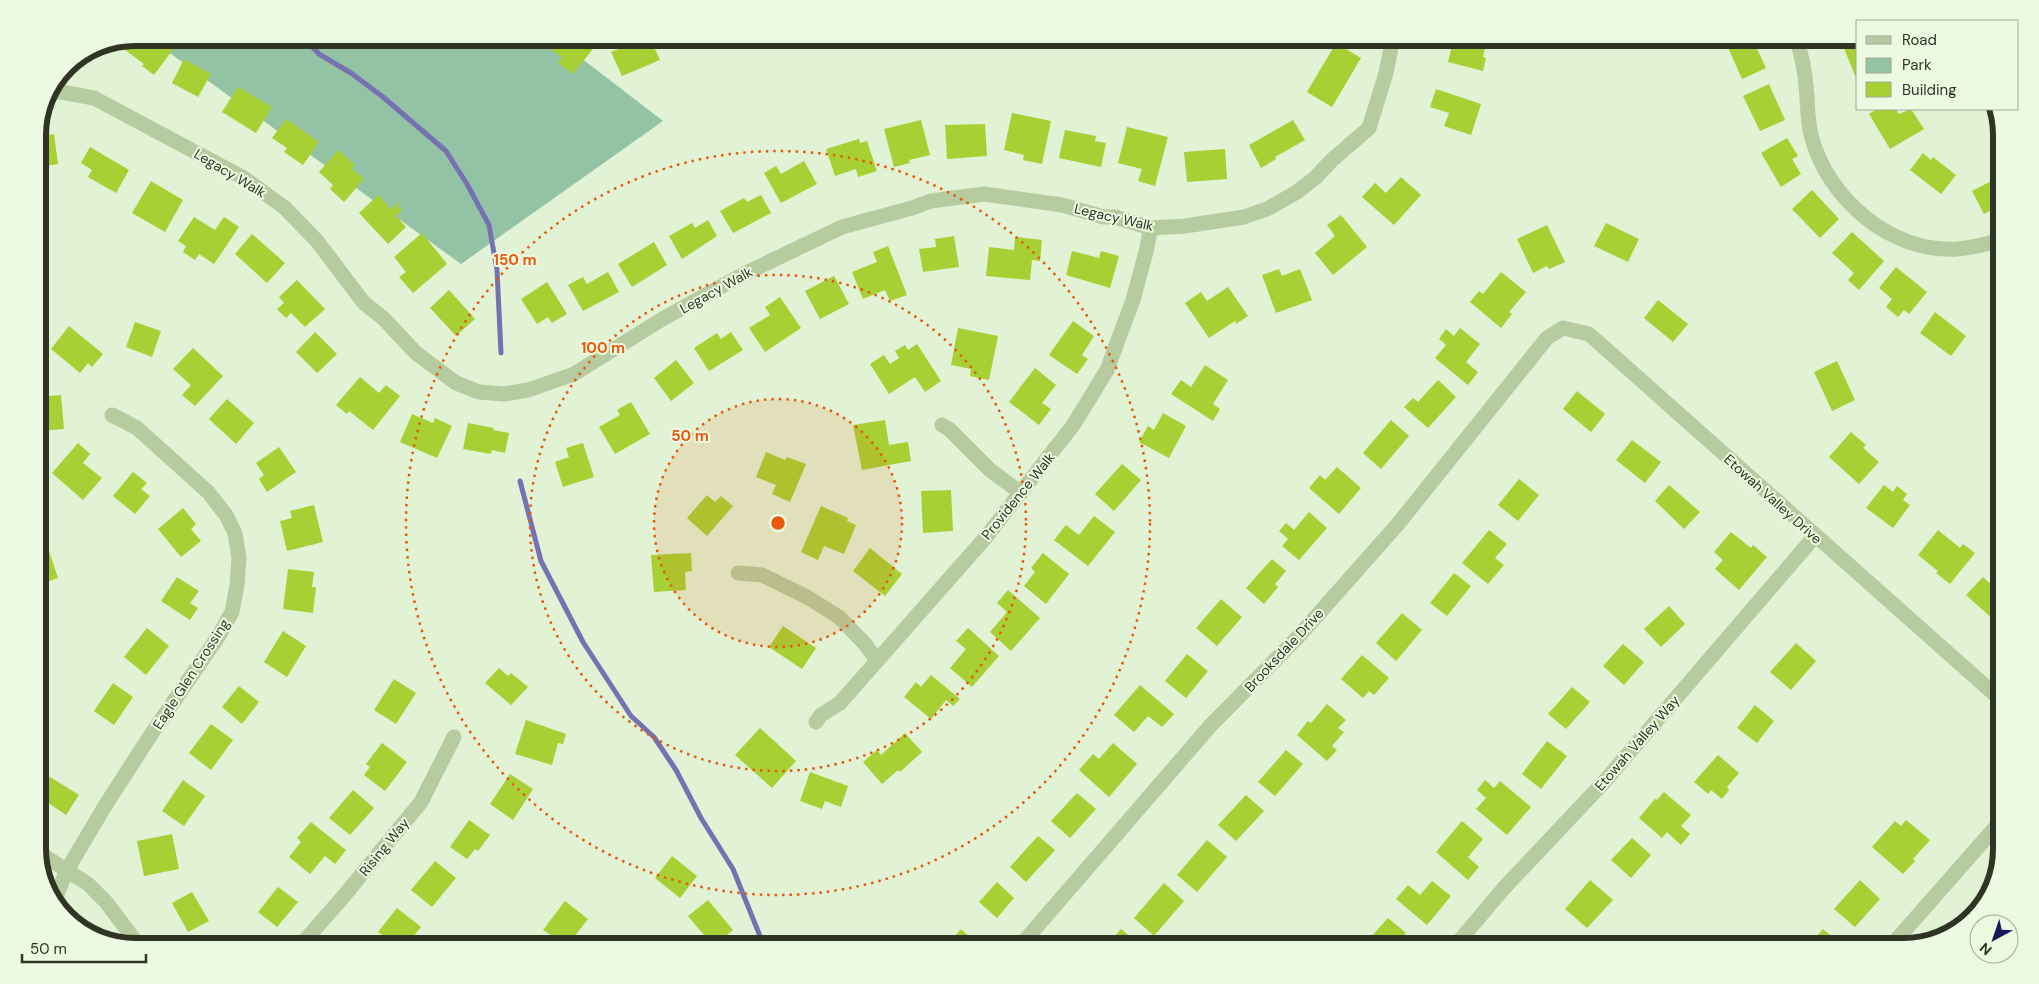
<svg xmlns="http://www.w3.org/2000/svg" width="2039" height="984" font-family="'DM Sans',sans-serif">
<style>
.green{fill:#94c2a4}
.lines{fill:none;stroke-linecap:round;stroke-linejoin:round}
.stream{stroke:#7671b1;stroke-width:5}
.building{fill:#a7d035}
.street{stroke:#b6cba0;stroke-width:15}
.ring{fill:none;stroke:#e8590c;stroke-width:2.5;stroke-dasharray:2.5 5}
.labels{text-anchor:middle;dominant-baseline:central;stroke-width:4;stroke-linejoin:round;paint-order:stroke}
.street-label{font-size:14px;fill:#2f3424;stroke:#ecfae1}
.rim{fill:none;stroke:#2f3424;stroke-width:6}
.centre{fill:#e8590c;stroke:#ecfae1;stroke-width:2.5}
.ring-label{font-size:15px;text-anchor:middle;font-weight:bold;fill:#e8590c;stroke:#ecfae1;stroke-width:4;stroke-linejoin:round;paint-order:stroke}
</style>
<rect width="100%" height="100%" fill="#e2f2d4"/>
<polygon class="green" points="149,38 555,38 663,121 461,264"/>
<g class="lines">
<g class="stream">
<polyline points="304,38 319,54 351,73 383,97 446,151 467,184 489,225 497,270 501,353"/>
<polyline points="520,481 541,561 583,642 631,716 654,737 676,770 701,818 733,869 764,946"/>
</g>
</g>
<g class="building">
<polygon points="134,38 160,38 174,48 154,75 142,66 144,64 125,50"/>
<polygon points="555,38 587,38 596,45 573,74 558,63 562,58 548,47"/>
<polygon points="645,38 650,38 660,60 622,76 611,52"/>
<polygon points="1454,38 1487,38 1483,57 1486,58 1483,71 1448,62"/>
<polygon points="1737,38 1752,38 1766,68 1742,79 1726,43"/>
<polygon points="1851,38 1858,38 1858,77 1856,78 1841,41"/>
<polygon points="1336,43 1361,58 1332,107 1307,92"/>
<polygon points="184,59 211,74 198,97 172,83"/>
<polygon points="1769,84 1785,120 1760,131 1743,96"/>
<polygon points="238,87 272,107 256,133 222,112"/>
<polygon points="1436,89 1481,104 1471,135 1444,126 1449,113 1430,107"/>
<polygon points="1877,109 1896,109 1899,114 1911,109 1924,129 1890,149 1869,114"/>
<polygon points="1012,113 1051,121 1042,164 1023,160 1024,155 1004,150"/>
<polygon points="286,119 319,142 303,165 284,152 287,148 272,138"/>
<polygon points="921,120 930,155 909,160 910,163 894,167 884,129"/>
<polygon points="1293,120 1305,140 1275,157 1276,159 1261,168 1249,145"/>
<polygon points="985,124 987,156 947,159 945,125"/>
<polygon points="1127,127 1168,137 1155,186 1138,181 1142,169 1118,163"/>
<polygon points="1065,130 1096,136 1095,141 1106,143 1101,167 1059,158"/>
<polygon points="54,134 58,164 38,167 38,137"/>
<polygon points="1787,138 1798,156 1792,159 1801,174 1781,187 1761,153"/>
<polygon points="859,139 860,143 867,141 877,171 858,177 856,169 835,176 826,149"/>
<polygon points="90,147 129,170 116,193 88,177 92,170 81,163"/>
<polygon points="1225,149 1227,179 1187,182 1184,152"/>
<polygon points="338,150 355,165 352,169 364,179 344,202 330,189 333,185 319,172"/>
<polygon points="1923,153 1931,160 1933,157 1956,175 1941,194 1910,170"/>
<polygon points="804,161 817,184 781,203 764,173 776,166 781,174"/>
<polygon points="2001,176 2001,205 1984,214 1972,191"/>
<polygon points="1401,177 1421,195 1394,225 1362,197 1375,183 1386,193"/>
<polygon points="151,181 183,200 165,232 132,213"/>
<polygon points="1812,190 1839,219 1820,238 1792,209"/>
<polygon points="378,195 391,209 398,202 399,204 397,206 402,210 396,216 406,227 388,244 359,213"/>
<polygon points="761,195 771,213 733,233 720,211 744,198 747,202"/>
<polygon points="1341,215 1367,247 1333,275 1315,253 1335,236 1327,225"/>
<polygon points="194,217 215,230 224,217 239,227 214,264 199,254 195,260 183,252 186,246 178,241"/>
<polygon points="708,220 717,236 682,259 669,236 692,223 695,228"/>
<polygon points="1606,223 1639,239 1628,262 1594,246"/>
<polygon points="1547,225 1565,262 1549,269 1547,266 1533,273 1517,239"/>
<polygon points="1852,232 1884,261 1859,290 1848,280 1854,273 1832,253"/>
<polygon points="422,233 447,264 413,293 399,277 406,272 394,257"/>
<polygon points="252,234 285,263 267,283 235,254"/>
<polygon points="954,236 959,267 923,272 919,249 936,247 935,239"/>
<polygon points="1015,237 1042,240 1040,261 1032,260 1030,280 986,276 989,247 1014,250"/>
<polygon points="654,242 667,265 632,287 618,264"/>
<polygon points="888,246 907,295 890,301 885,290 863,299 852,272 877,262 873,252"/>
<polygon points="1072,251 1099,258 1101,251 1119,256 1110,288 1066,275"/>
<polygon points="1896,267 1927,292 1909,314 1904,310 1898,317 1886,307 1892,299 1879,288"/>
<polygon points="1279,269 1282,276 1300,269 1312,300 1276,313 1262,275"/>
<polygon points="608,272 619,292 583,311 568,285 583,277 587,284"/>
<polygon points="1501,272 1526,292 1509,312 1512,314 1501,328 1470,302 1479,291 1483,294"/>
<polygon points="834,276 849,304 820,319 805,291"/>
<polygon points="297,280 325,309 305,327 291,313 286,318 277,309 284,303 279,297"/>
<polygon points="547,282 567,314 552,323 548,317 537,324 521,299"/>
<polygon points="1228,287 1248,316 1236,324 1235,321 1209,338 1185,303 1201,292 1207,301"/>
<polygon points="449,290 475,319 456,336 430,308"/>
<polygon points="780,297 801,328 765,352 749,328 770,315 765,307"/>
<polygon points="1658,300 1688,324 1673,342 1644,318"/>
<polygon points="1935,312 1966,336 1951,356 1920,333"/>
<polygon points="1073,321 1094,336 1082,355 1088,359 1077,374 1049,355"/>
<polygon points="135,322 161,331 152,357 126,347"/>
<polygon points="69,326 103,354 92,367 88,363 80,373 51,349"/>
<polygon points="958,328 998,336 989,380 970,376 971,369 951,365"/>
<polygon points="1460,328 1480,344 1466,362 1478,372 1468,385 1435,358 1446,345 1439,339 1446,329 1454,336"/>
<polygon points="315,332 337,354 317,373 296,352"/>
<polygon points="731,332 743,350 709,371 694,348 717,333 721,339"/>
<polygon points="917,344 941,381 925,392 915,377 889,394 870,364 884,355 890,364 899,358 895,351 905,345 908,350"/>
<polygon points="193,348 223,376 195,406 182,395 191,385 173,369"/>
<polygon points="676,360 694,383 671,401 654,378"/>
<polygon points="1837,361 1855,400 1832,411 1814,372"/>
<polygon points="1205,365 1228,380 1213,404 1220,409 1213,421 1171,394 1181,380 1191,387"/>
<polygon points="1035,368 1056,385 1042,403 1051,409 1039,425 1009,402"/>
<polygon points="360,377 379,393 386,385 400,396 373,430 349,411 347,414 336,405"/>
<polygon points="1438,380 1456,397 1428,428 1404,407 1413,398 1418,402"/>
<polygon points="1577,391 1605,414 1591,432 1563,409"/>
<polygon points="61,395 64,429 40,431 38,397"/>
<polygon points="227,399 254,423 236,444 209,419"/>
<polygon points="631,402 650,434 615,454 599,427 620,415 617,410"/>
<polygon points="1163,413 1186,426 1169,458 1139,442 1148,426 1154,430"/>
<polygon points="412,414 433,423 435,418 452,426 437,458 400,442"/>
<polygon points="885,420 889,445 908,442 911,461 862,470 853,425"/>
<polygon points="1391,420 1409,436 1381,469 1363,453"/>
<polygon points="468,423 494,428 493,430 509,433 505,453 492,450 491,454 463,449"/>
<polygon points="1851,432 1866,445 1863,448 1879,462 1859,484 1829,457"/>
<polygon points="1632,440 1661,462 1645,483 1616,460"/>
<polygon points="78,443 90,454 83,463 102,478 83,500 52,473"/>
<polygon points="583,443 594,477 563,487 555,462 569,457 566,448"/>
<polygon points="279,447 296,472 267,492 259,479 264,475 256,463"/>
<polygon points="766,452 785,460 787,457 806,464 790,502 772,494 776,485 756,477"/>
<polygon points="1122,464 1141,480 1114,511 1095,494"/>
<polygon points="1337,467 1361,488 1339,514 1309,488 1320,475 1325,480"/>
<polygon points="133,472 147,483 141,489 150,496 135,514 113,496"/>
<polygon points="1519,479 1539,495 1518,521 1498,505"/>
<polygon points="1669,485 1700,512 1684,529 1655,501"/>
<polygon points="1884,485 1893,492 1897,486 1907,494 1903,500 1910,505 1893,528 1866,508"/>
<polygon points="951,490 953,531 923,533 921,491"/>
<polygon points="707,495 715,502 721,496 733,506 707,536 687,518"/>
<polygon points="314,505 323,542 287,551 280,521 292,518 290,511"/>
<polygon points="821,506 848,518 847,521 856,525 844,554 824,546 818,560 801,552"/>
<polygon points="183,508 196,524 191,529 201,541 181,557 158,529"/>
<polygon points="1309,512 1327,528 1299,560 1282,546 1288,539 1279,531 1286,523 1294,530"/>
<polygon points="1094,516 1115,532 1088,566 1054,540 1066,525 1079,535"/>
<polygon points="1489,530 1507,544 1495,558 1504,565 1488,584 1462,563"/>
<polygon points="1938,530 1960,548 1963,544 1975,553 1950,584 1936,573 1938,571 1918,555"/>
<polygon points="1731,532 1751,548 1753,545 1767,557 1739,590 1715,569 1723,560 1714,552"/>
<polygon points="45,539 58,578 38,585 38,541"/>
<polygon points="870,548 902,574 885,596 853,571"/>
<polygon points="691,553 692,571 685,572 686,590 654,592 651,555"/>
<polygon points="1043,553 1069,574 1046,604 1024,586 1035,572 1031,568"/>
<polygon points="1272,559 1286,571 1275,584 1278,587 1264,604 1246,588"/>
<polygon points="288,569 314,572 312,587 316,587 313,613 283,609"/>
<polygon points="1454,573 1471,586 1447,616 1430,603"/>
<polygon points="177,577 199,591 190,603 198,608 190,620 161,601"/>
<polygon points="1983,577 2001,593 2001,612 1994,620 1966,595"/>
<polygon points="1008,590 1040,618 1011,651 990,632 1007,612 997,603"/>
<polygon points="1221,599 1242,617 1217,646 1196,628"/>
<polygon points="1669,606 1685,624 1661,647 1644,629"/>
<polygon points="1402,613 1422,630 1396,661 1376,643"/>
<polygon points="783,626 816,648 802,669 769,647"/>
<polygon points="147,628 169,646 146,675 124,657"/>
<polygon points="968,628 999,656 972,687 950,668 966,649 956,641"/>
<polygon points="283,631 306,646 287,677 264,662"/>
<polygon points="1796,643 1816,661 1791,690 1770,672"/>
<polygon points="1623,644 1644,662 1624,685 1603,666"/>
<polygon points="1187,654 1208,671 1186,698 1165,681"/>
<polygon points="1362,655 1389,678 1374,695 1369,691 1363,698 1341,679"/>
<polygon points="499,668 508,676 511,673 528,687 511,705 485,683"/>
<polygon points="931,675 960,699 953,706 946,700 931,719 904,697 916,682 921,687"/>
<polygon points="394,679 416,693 396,724 374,710"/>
<polygon points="113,683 133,697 114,725 94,711"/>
<polygon points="1140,685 1174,714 1162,727 1148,716 1134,732 1114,715"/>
<polygon points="239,686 259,702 242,724 222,707"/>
<polygon points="1572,687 1590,702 1566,729 1548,714"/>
<polygon points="1327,704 1346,720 1338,728 1344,732 1332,746 1337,750 1327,761 1297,735 1308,721 1311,723"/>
<polygon points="1755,705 1774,721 1757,743 1737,728"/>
<polygon points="526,720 566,734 563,744 558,743 552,765 515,754"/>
<polygon points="211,724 233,740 211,770 189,753"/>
<polygon points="760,728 796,761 772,788 735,755"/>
<polygon points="905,733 922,752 900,772 898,770 882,784 863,762 877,750 881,755"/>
<polygon points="1547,741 1567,756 1541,789 1522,774"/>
<polygon points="382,743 407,762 385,791 364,775 370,767 366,764"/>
<polygon points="1113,743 1137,764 1109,797 1079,770 1093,754 1099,759"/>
<polygon points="1286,750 1303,764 1275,796 1258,782"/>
<polygon points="1718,755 1739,773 1727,787 1729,790 1722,799 1711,790 1708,794 1694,782"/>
<polygon points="810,772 848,786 841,807 825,801 822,809 800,801"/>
<polygon points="510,774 533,789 513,820 490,804"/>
<polygon points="50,777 79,795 66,815 38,796"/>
<polygon points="183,780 205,796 184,826 162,811"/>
<polygon points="1485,780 1494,788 1500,781 1531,807 1507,835 1476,809 1486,798 1477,790"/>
<polygon points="353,790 374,808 350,835 329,818"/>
<polygon points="1664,792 1691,815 1681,826 1690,834 1681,845 1667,832 1662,838 1639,818 1655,799 1657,800"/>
<polygon points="1077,793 1096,809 1070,838 1051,821"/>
<polygon points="1246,795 1264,811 1236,841 1218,825"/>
<polygon points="469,820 490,835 478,851 475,849 467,859 450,847"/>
<polygon points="1906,820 1930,840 1913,859 1915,861 1903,874 1872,847 1895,821 1901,826"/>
<polygon points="1462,821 1483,839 1468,857 1479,867 1468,880 1436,852"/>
<polygon points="311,822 346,850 335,864 325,856 310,874 289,857 301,842 297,838"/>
<polygon points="172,834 179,869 144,876 137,841"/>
<polygon points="1038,836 1055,850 1026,882 1010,867"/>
<polygon points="1632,838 1651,855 1631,878 1611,860"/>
<polygon points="1207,840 1227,857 1197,892 1177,875"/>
<polygon points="672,856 697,876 680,898 655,878"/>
<polygon points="435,861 456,878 432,907 411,890"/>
<polygon points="1590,880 1613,900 1587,928 1565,909"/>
<polygon points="1860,880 1880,899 1855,927 1834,909"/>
<polygon points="1432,881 1451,896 1427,925 1396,899 1408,885 1420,895"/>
<polygon points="997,882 1014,898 997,918 979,902"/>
<polygon points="1164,883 1184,901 1154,936 1134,918"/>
<polygon points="278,887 298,902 277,927 258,912"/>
<polygon points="192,892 209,921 188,932 172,903"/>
<polygon points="708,900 733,930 713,946 688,916"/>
<polygon points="565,901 588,919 567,946 543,930"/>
<polygon points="397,908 421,927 406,946 397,946 378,932"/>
<polygon points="1388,918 1406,933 1394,946 1363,946"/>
<polygon points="961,929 979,945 978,946 946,946"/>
<polygon points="1121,929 1142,946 1113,946 1109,943"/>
<polygon points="1823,929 1841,944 1839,946 1808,946"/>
<polygon points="1556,937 1567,946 1548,946"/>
</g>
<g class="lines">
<g class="street">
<path d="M1796 38C1801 53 1805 70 1806 86 1808 103 1807 119 1811 135 1827 198 1890 253 1957 249 1972 248 1987 244 2001 240"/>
<polyline points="49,92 61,92 94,98 244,178 285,208 317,241 364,303 383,318 416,353 456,383 479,392 504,394 528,390 574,374 664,318 746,273 842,227 912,208 931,201 984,194 1062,205 1104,217 1115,217 1151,228 1185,226 1244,217 1267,209 1297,192 1315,178 1332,160 1369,128 1386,73 1393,38"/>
<polyline points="942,425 949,429 990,470 1021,493"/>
<polyline points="738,573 762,575 807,597 839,617 866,645 877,661"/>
<polyline points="816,722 821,715 840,703 986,537 1074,424 1107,370 1133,300 1146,252 1151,228"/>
<polyline points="38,852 88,884 106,902 134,939 137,946"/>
<polyline points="54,902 67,870 105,806 150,736 218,637 232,612 237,585 239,558 235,533 226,515 208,492 137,428 112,415"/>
<polyline points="300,946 343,897 421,802 454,737"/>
<polyline points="1020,946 1211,725 1297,638 1398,524 1547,338 1563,328 1589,334 2001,700"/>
<polyline points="1455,946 1504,888 1604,782 1815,536"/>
<polyline points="1891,946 2001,821"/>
</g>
</g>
<circle cx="778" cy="523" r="124" fill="#e8590c" fill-opacity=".12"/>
<g class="ring">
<circle cx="778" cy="523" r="124"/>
<circle cx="778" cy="523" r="248"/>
<circle cx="778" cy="523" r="372"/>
</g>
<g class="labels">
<g class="street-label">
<text transform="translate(230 173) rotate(31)">Legacy Walk</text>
<text transform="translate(1114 217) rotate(13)">Legacy Walk</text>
<text transform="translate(716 290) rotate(-29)">Legacy Walk</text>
<text transform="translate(1018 496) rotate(-51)">Providence Walk</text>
<text transform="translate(1773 499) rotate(42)">Etowah Valley Drive</text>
<text transform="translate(1284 650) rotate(-47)">Brooksdale Drive</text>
<text transform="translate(191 674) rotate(-57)">Eagle Glen Crossing</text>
<text transform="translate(1637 743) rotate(-49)">Etowah Valley Way</text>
<text transform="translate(384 847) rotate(-51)">Rising Way</text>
</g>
</g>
<path d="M0 0H2039V984H0ZM135 46H1904A89 89 0 0 1 1993 135V849A89 89 0 0 1 1904 938H135A89 89 0 0 1 46 849V135A89 89 0 0 1 135 46Z" fill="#ecfae1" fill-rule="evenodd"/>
<path class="rim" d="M135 46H1904A89 89 0 0 1 1993 135V849A89 89 0 0 1 1904 938H135A89 89 0 0 1 46 849V135A89 89 0 0 1 135 46Z"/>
<circle cx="778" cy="523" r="8" class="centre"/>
<g class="ring-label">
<text x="515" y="265">150 m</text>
<text x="603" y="353">100 m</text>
<text x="690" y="441">50 m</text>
</g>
<rect x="1856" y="20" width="162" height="90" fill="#ecfae1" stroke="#a0ab95"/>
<rect x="1866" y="36" width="25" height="8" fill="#b6cba0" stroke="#a0ab95"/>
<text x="1902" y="45" font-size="15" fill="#2f3424">Road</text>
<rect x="1866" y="58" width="25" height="15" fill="#94c2a4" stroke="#a0ab95"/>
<text x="1902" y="70" font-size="15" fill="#2f3424">Park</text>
<rect x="1866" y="82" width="25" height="15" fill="#a7d035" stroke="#a0ab95"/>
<text x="1902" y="95" font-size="15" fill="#2f3424">Building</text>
<g transform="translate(1994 939) rotate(220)"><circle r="24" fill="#ecfae1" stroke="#a0ab95"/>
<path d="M0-4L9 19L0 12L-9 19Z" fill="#1c1758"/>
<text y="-8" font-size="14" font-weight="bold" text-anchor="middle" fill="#2f3424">N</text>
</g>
<path d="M22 954v8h124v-8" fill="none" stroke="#2f3424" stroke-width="2.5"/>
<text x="30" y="954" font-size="15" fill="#2f3424" stroke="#ecfae1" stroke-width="4" paint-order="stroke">50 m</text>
</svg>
